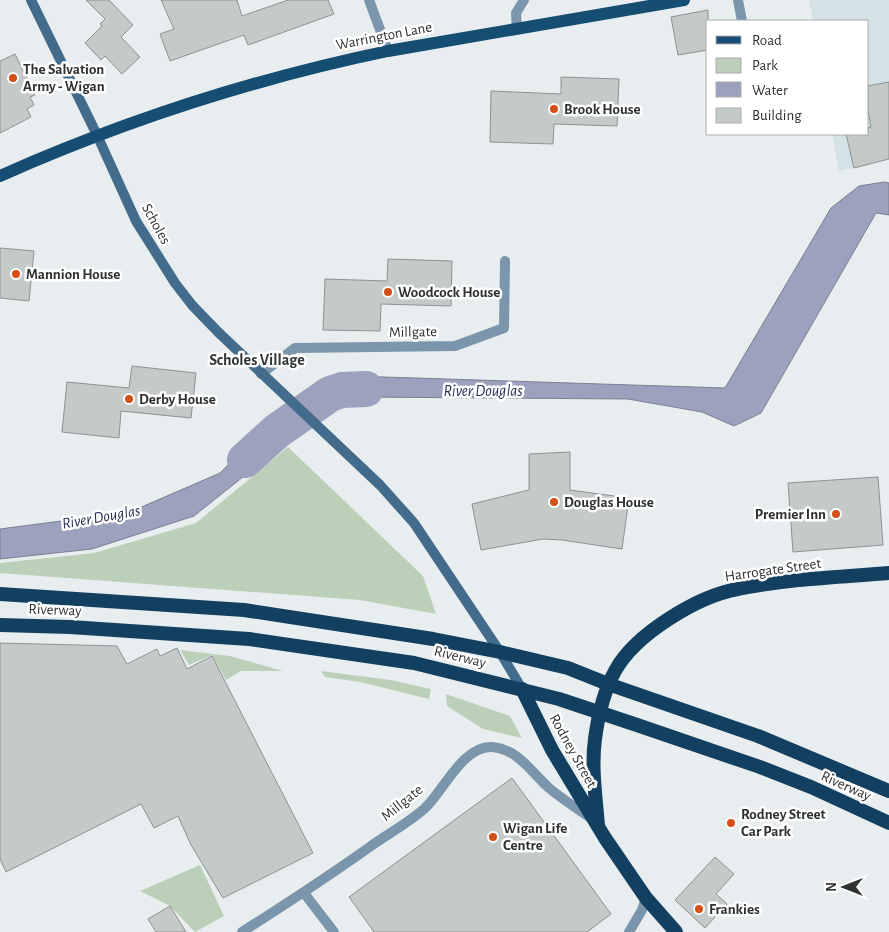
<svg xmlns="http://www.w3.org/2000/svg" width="889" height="932" font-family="'Alegreya Sans',sans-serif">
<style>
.built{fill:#d4e2e5}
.green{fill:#bcd0b9}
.water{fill:#9ca1bd;stroke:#7b7f93}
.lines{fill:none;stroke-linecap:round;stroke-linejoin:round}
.river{stroke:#9ca1bd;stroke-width:36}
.building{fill:#c4cac8;stroke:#8d9291}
.pedestrian{stroke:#7b96ac;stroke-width:10}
.minor{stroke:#7b96ac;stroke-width:10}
.tertiary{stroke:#7b96ac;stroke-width:10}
.secondary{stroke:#436b8b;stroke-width:10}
.primary{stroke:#164d73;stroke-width:12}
.trunk{stroke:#134060;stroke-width:14}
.poi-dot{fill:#d44e17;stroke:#fff;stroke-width:2}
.labels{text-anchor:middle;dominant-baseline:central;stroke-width:5;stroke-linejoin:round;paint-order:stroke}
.street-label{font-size:15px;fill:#2e3031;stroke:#fff}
.poi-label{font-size:15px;font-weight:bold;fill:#2e3031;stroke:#fff;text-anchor:start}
.neighbourhood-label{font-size:16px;font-weight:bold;fill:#313637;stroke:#fff}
.water-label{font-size:16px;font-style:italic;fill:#2a2e56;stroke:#fff}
</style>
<rect width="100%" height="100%" fill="#e8eeef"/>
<polygon class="built" points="809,0 889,0 889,159 839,171 832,134 868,134 868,21 813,21"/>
<g class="green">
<polygon points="288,447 423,576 436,614 360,600 0,573 0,563 94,553 196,523"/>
<polygon points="180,650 230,656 283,671 241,671 226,680 212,655 189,665"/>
<polygon points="321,671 391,680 431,689 429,699 360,682 325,677"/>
<polygon points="446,694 510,716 522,738 483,729 447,706"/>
<polygon points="200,865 224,916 195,932 170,906 140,891"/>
</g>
<g class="water">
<polygon points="884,182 889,183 889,215 876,213 761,413 734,426 702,412 628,399 357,397 330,411 310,392 325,380 353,376 725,388 831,208 859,186"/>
<polygon points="273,419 293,437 194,516 92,549 0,559 0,529 130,512 220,473"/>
</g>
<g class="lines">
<polyline class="river" points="245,460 277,431 330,394 342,390 366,389"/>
</g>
<g class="building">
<polygon points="86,0 109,0 133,25 121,37 140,57 122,74 105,56 101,60 85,43 102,26 100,24 105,19"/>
<polygon points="161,0 237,0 242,16 288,0 328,0 334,14 248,45 244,35 170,61 160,34 174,29"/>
<polygon points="708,10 708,50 678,55 671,17"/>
<polygon points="15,54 35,95 30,97 34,105 27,109 31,117 0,133 0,61"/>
<polygon points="561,77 619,79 617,126 554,124 553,144 490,142 491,91 561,94"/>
<polygon points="889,82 889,159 854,168 846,134 868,134 868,128 871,127 868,110 868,86"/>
<polygon points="0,248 34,251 29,301 0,298"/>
<polygon points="388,259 452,261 451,306 381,304 380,331 323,330 325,279 387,281"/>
<polygon points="132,366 196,373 191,418 121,411 119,438 62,432 67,382 129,388"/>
<polygon points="570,452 570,490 629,498 622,549 562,540 543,539 481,550 472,504 529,490 529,454"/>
<polygon points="878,477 883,545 793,552 788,483"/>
<polygon points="0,643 117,646 127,664 157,649 160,656 177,648 187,669 212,656 313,853 223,898 191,845 178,816 154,828 141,804 6,872 0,859"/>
<polygon points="512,778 611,914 587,932 374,932 349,897"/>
<polygon points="715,857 734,874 716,894 727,904 705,928 675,900"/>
<polygon points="170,906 186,932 156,932 148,919"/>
</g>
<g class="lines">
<polyline class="pedestrian" points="304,893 334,932"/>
<g class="minor">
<polyline points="369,0 388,51"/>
<polyline points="738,0 742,21"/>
<polyline points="517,29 516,13 524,0"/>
<polyline points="261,374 295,348 455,346 504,328 505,261"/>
<path d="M242 932C286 904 329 876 371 846 388 834 408 823 424 809 443 792 463 745 492 747 518 749 531 772 549 788 562 799 578 809 592 819"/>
</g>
<polyline class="tertiary" points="629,932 642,910 646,898"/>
<polyline class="secondary" points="31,0 97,135 136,221 175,283 192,305 218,332 380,485 414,523 500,652 522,689"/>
<path class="primary" d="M0 176C126 120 253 79 388 51L684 0"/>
<g class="trunk">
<polyline points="0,594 244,610 433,639 500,652 568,668 608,684 758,736 889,791"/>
<polyline points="0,625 70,627 249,639 414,663 559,699 637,725 760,767 811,787 889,823"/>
<polyline points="522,689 552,750 605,838 646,898 676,932"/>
<path d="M598 826C596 798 591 768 595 739 598 716 604 691 615 671 635 634 698 596 738 589 786 579 840 577 889 573"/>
</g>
</g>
<g class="poi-dot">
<circle cx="13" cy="78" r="5"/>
<circle cx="554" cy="109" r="5"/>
<circle cx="16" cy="274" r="5"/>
<circle cx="388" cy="292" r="5"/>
<circle cx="129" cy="399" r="5"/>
<circle cx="554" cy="502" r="5"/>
<circle cx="836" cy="514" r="5"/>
<circle cx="731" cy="823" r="5"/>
<circle cx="493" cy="837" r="5"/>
<circle cx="699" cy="909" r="5"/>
</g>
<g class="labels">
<g class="street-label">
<text transform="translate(384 36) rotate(-11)">Warrington Lane</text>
<text transform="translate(156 224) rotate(61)">Scholes</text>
<text transform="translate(413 332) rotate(-1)">Millgate</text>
<text transform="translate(773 570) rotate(-8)">Harrogate Street</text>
<text transform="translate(55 610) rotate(2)">Riverway</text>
<text transform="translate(460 657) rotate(14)">Riverway</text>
<text transform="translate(573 751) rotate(61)">Rodney Street</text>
<text transform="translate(846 786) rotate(24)">Riverway</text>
<text transform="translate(402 803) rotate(-39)">Millgate</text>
</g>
<g class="poi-label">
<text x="23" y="69">The Salvation<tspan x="23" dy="17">Army - Wigan</tspan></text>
<text x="564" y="109">Brook House</text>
<text x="26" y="274">Mannion House</text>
<text x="398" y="292">Woodcock House</text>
<text x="139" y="399">Derby House</text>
<text x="564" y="502">Douglas House</text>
<text x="826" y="514" text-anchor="end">Premier Inn</text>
<text x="741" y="814">Rodney Street<tspan x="741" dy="17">Car Park</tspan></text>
<text x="503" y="828">Wigan Life<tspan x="503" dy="17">Centre</tspan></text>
<text x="709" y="909">Frankies</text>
</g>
<g class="neighbourhood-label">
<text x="257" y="360">Scholes Village</text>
</g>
<g class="water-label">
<text x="483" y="391">River Douglas</text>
<text transform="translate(101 517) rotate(-10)">River Douglas</text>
</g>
</g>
<rect x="706" y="20" width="162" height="115" fill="#ffffff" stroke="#abacad"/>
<rect x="716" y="36" width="25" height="8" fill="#164d73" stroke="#abacad"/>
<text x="752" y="45" font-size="15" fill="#2e3031">Road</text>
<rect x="716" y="58" width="25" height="15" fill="#bcd0b9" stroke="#abacad"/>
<text x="752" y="70" font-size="15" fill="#2e3031">Park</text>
<rect x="716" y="82" width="25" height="15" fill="#9ca1bd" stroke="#abacad"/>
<text x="752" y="95" font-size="15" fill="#2e3031">Water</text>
<rect x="716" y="108" width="25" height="15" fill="#c4cac8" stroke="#abacad"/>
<text x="752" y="120" font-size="15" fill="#2e3031">Building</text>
<g transform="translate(844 887) rotate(270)" stroke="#ffffff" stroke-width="4" paint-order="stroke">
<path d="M0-4L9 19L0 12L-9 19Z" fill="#2e3031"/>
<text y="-8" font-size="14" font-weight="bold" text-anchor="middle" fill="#2e3031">N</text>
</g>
</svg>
